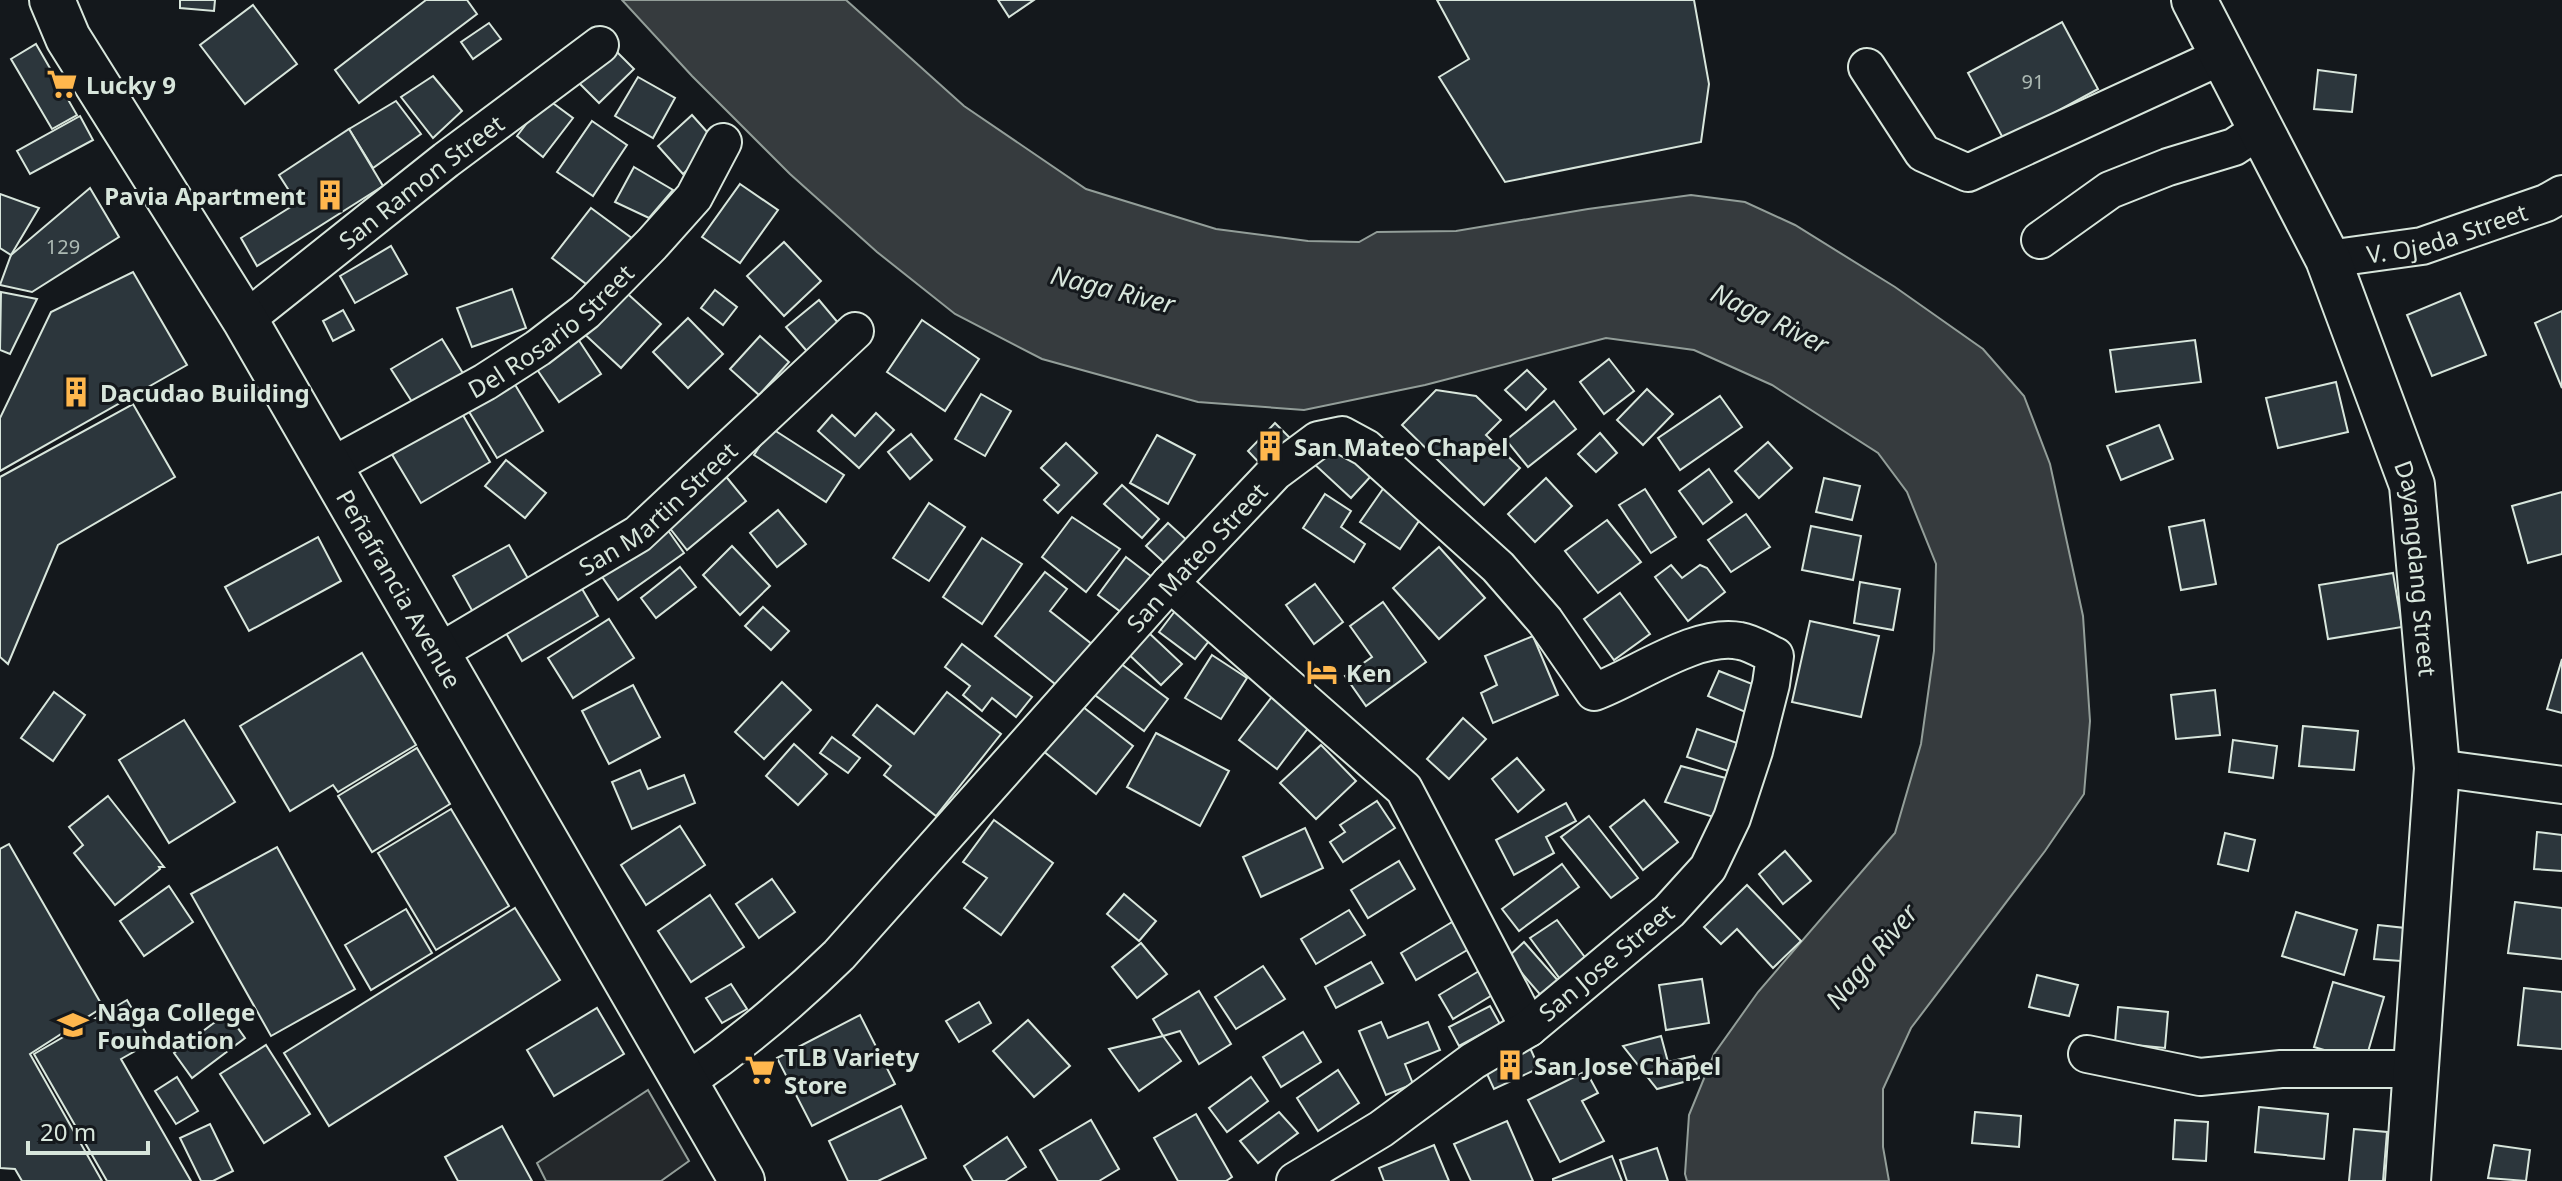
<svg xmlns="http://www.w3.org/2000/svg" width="2562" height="1181" font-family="'Noto Sans',sans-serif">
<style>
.parking{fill:#24282b;stroke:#939e99;stroke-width:2}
.water{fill:#363b3e;stroke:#939e99;stroke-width:2}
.building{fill:#2c363c;stroke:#d8e6dc;stroke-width:2}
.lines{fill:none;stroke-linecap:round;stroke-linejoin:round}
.minor-casing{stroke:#d8e6dc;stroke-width:40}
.secondary-casing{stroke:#d8e6dc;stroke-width:48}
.minor{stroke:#14181c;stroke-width:36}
.secondary{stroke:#14181c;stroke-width:44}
.labels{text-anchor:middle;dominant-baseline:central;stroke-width:6;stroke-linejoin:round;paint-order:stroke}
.number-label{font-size:20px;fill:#adbab4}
.poi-label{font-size:24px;font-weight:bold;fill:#d8e6dc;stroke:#14181c;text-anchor:start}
.street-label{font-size:24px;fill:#d8e6dc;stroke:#14181c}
.water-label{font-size:26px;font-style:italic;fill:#d8e6dc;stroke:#14181c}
</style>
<rect width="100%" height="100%" fill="#14181c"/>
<polygon class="parking" points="648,1090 689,1161 661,1181 546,1181 537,1163"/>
<polygon class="water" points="622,0 846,0 964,106 1086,189 1216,229 1308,241 1359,242 1377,232 1456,231 1588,209 1691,195 1745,202 1795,225 1895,287 1983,349 2024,396 2050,464 2083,616 2090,721 2084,794 2045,851 1911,1028 1883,1089 1883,1147 1889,1181 1687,1181 1685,1174 1689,1115 1714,1054 1758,992 1895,833 1921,744 1934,651 1936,564 1907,492 1878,453 1772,385 1694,350 1606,338 1425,385 1304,410 1198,402 1042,359 955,314 877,252 790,174 692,76"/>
<g class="building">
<polygon points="180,0 215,0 214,11 180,8"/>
<polygon points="426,0 467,0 477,14 359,103 335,70"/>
<polygon points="998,0 1034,0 1009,17"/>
<polygon points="1437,0 1694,0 1709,84 1701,142 1505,182 1439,77 1469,59"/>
<polygon points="253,5 297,64 245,104 200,45"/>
<polygon points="2062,22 2098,89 2004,140 1968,73"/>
<polygon points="489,23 501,39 473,59 461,42"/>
<polygon points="608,43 634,69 599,103 573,77"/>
<polygon points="36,44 77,115 52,129 11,59"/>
<polygon points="2318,70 2356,75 2352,112 2314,109"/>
<polygon points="433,76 462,111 433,138 401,97"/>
<polygon points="638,77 675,98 653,138 615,116"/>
<polygon points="546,98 573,118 543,157 517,136"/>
<polygon points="396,101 421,134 373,168 349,129"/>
<polygon points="692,115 717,143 683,174 658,146"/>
<polygon points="80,116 93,140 30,174 17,151"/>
<polygon points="592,121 627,145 593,196 557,172"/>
<polygon points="349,129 383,186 257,266 241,238 297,203 279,175"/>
<polygon points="634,167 673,190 649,218 615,202"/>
<polygon points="740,184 778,210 740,263 702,237"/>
<polygon points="90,188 119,237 32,292 0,285 11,255"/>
<polygon points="0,194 39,208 11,255 0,248"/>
<polygon points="591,208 633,239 594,290 552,258"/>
<polygon points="784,242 821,281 784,316 747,276"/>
<polygon points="391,246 407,274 355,303 340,276"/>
<polygon points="133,272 187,365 0,471 0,418 51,312"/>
<polygon points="619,286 661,324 621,368 580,330"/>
<polygon points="512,289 526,328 472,347 457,308"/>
<polygon points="715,290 737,307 723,325 701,308"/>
<polygon points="1,292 37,299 10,354 0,350"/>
<polygon points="2460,293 2486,355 2432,376 2407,315"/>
<polygon points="819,300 844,330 812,357 786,327"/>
<polygon points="343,310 354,330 333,341 323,321"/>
<polygon points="2562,311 2562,388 2535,323"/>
<polygon points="688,318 723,354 688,388 653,352"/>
<polygon points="922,320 979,359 945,411 887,372"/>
<polygon points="574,333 601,374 559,402 532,362"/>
<polygon points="760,336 789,362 759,395 730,369"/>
<polygon points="442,339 464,375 414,405 391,369"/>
<polygon points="2195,340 2201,382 2116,392 2110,350"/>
<polygon points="1609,359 1634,391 1604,414 1580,382"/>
<polygon points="1527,370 1546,389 1526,410 1505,390"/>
<polygon points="2336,382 2348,432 2278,448 2266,398"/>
<polygon points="514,383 543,431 497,458 468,410"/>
<polygon points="1647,389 1673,414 1643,445 1617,420"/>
<polygon points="1436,390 1476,396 1501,420 1486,435 1520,468 1484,505 1402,425"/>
<polygon points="981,394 1011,411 985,456 955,439"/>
<polygon points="1720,396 1742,427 1680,470 1658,438"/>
<polygon points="1554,401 1576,429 1528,467 1506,440"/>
<polygon points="133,404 175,477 58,545 8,664 0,657 0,477"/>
<polygon points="460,410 490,462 421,503 390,451"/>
<polygon points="876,413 894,430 859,468 818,431 832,415 855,436"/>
<polygon points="1275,423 1293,441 1266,470 1248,451"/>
<polygon points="2159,425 2173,459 2121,480 2107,446"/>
<polygon points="771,428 844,475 826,502 754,455"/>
<polygon points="1600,433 1617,453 1596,472 1578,454"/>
<polygon points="911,434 932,460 910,479 888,452"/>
<polygon points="1157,435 1195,455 1168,504 1130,483"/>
<polygon points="1332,439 1371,476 1351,498 1312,462"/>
<polygon points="1768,442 1792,468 1759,498 1735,471"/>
<polygon points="1066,443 1097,473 1058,513 1044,500 1059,485 1041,468"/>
<polygon points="506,460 546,493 525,518 485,486"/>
<polygon points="1709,469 1732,502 1703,524 1679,491"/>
<polygon points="724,474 746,501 687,550 665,522"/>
<polygon points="1546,478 1572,506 1535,542 1508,514"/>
<polygon points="1824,478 1860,486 1852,520 1816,512"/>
<polygon points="1387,483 1427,509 1400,549 1360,522"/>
<polygon points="1122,485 1159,519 1142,538 1104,504"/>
<polygon points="1645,489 1676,537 1651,553 1619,505"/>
<polygon points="2562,492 2562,554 2528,563 2512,506"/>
<polygon points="1325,494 1351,511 1341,527 1365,544 1354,562 1303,528"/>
<polygon points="929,503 965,527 929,581 893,558"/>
<polygon points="778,510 806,544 777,567 750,533"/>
<polygon points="1746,514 1770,547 1731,572 1708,540"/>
<polygon points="1072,517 1120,549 1086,592 1042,557"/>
<polygon points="660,519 684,553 618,600 594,565"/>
<polygon points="1607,520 1641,562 1598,593 1565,551"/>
<polygon points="2204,520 2216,584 2181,590 2169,527"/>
<polygon points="1168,523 1190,543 1169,567 1146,546"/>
<polygon points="1811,526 1861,536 1853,580 1802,570"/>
<polygon points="318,537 341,581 249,631 225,587"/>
<polygon points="982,538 1022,564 982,624 943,597"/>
<polygon points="509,545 530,582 474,614 453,576"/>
<polygon points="732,546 770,586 740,615 703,575"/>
<polygon points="1439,547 1485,598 1439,639 1393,588"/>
<polygon points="1126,557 1152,577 1125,615 1098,595"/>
<polygon points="1671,565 1682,578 1700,565 1707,568 1725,592 1688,621 1655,577"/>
<polygon points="680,567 696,587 656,618 641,598"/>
<polygon points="1045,572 1067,589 1050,611 1093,645 1060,688 995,636"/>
<polygon points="2393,573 2402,627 2328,639 2319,585"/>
<polygon points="578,582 598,616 522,661 502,626"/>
<polygon points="1860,582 1900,589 1893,630 1854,623"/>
<polygon points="1315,584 1343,622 1314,644 1286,605"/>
<polygon points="1620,593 1650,634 1614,660 1584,619"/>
<polygon points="1383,602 1426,662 1366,706 1345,676 1372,657 1350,626"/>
<polygon points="763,607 789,631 771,650 745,626"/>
<polygon points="1175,611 1212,637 1195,659 1159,632"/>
<polygon points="609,619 634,658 573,698 548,658"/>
<polygon points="1810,621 1879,636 1861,717 1792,702"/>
<polygon points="1149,633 1182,664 1161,685 1121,647"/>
<polygon points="1533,636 1558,695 1493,723 1481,693 1497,685 1485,656"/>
<polygon points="962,644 1032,697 1016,717 992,698 982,711 963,695 970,686 945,667"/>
<polygon points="362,653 416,745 338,792 333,785 290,811 240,726"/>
<polygon points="1212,655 1247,678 1221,719 1185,698"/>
<polygon points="2562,659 2562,713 2547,709"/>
<polygon points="1116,660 1168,699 1144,731 1092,693"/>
<polygon points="1719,671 1760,687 1750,714 1708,696"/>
<polygon points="782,682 811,710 764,759 735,732"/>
<polygon points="633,685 660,737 609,764 582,711"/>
<polygon points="2215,690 2220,735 2176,739 2171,695"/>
<polygon points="54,692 85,715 53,761 21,738"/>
<polygon points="947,692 1001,734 936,816 884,775 891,766 853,735 877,705 914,734"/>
<polygon points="1274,694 1312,723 1277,769 1239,740"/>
<polygon points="1078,703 1133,746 1096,794 1042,750"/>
<polygon points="1463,718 1486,739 1449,779 1427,759"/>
<polygon points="184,720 235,802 169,843 119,760"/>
<polygon points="2303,726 2358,731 2354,770 2299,766"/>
<polygon points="1697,729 1743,745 1734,773 1687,757"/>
<polygon points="1156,733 1229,771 1200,826 1127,787"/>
<polygon points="832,737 860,758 848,773 820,753"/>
<polygon points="2233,740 2277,746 2273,778 2229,772"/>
<polygon points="794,744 827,774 798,805 766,776"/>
<polygon points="1321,745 1356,781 1316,819 1280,783"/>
<polygon points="417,748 450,804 372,852 338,796"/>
<polygon points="1517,758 1544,790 1518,812 1492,779"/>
<polygon points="1681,766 1733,780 1720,819 1665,802"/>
<polygon points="640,770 648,789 684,775 695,803 632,829 612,782"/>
<polygon points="108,796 164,867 159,867 160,869 115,905 74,853 83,845 69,827"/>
<polygon points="1644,800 1678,842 1643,870 1610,827"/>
<polygon points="1377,801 1395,828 1343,862 1330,842 1345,832 1340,825"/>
<polygon points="1566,803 1576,821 1546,837 1554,853 1514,875 1496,840"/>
<polygon points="451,809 509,906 436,950 378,853"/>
<polygon points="1589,816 1638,878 1611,898 1561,837"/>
<polygon points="994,820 1053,863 1001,935 964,908 987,878 963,862"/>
<polygon points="680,826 705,865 646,905 621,865"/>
<polygon points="1305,828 1323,868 1261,897 1243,857"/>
<polygon points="2537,832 2562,835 2562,871 2534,869"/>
<polygon points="2225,833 2255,840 2248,871 2218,864"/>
<polygon points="9,844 103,1007 30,1054 102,1181 22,1181 15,1169 0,1168 0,849"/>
<polygon points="277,847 355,989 271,1036 191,894"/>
<polygon points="1785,851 1811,881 1783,904 1759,874"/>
<polygon points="1399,861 1415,889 1368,918 1351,890"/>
<polygon points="1562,864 1579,887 1519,931 1502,909"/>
<polygon points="772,879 795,912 759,938 736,904"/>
<polygon points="1747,885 1801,941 1773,968 1737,929 1721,944 1704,927"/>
<polygon points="169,886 193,922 144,956 120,921"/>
<polygon points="1124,894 1156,921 1139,941 1107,914"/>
<polygon points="710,895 744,947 691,982 658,931"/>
<polygon points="2515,902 2562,908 2562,959 2508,953"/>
<polygon points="515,908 560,980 329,1126 284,1053"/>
<polygon points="406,909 432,953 371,990 345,945"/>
<polygon points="1349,910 1365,935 1316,964 1301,939"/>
<polygon points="2296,912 2357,930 2344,975 2282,956"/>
<polygon points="1557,920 1590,964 1563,983 1530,938"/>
<polygon points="1452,922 1469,949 1416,980 1401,953"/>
<polygon points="2378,925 2405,928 2401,961 2374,959"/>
<polygon points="1524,942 1561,984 1544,999 1508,957"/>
<polygon points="1141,943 1167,974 1137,998 1112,967"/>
<polygon points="1371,962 1383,983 1336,1008 1325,987"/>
<polygon points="1263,966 1285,999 1236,1029 1215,997"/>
<polygon points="1479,971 1494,994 1453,1019 1439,995"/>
<polygon points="2037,975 2078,985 2069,1016 2029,1007"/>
<polygon points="1702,979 1709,1023 1666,1030 1659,985"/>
<polygon points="2333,982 2384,997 2365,1062 2314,1047"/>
<polygon points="731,984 747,1009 722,1023 706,998"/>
<polygon points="2524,988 2562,992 2562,1049 2518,1045"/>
<polygon points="1199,991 1231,1044 1199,1064 1180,1031 1163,1036 1153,1019"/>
<polygon points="127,1000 151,1042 121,1059 191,1181 107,1181 34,1054"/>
<polygon points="979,1002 991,1023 959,1042 946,1021"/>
<polygon points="1490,1006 1500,1024 1459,1046 1449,1027"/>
<polygon points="2118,1007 2168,1012 2165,1048 2115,1043"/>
<polygon points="597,1008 624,1054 554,1096 527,1050"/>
<polygon points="227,1013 245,1038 192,1078 174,1053"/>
<polygon points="860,1015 895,1084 812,1126 777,1058"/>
<polygon points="1028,1020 1070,1066 1034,1097 993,1051"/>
<polygon points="1381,1022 1388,1038 1428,1022 1440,1050 1405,1064 1413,1084 1386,1095 1359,1031"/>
<polygon points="1303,1032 1321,1062 1281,1087 1263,1057"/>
<polygon points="1163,1036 1181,1061 1139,1091 1109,1049"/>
<polygon points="1661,1036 1668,1062 1694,1056 1699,1078 1657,1089 1623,1046"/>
<polygon points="1527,1041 1539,1068 1494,1089 1481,1061"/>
<polygon points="266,1045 310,1114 264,1143 220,1074"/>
<polygon points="1338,1070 1359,1103 1318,1131 1297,1098"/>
<polygon points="1586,1071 1598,1093 1582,1101 1604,1141 1560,1162 1528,1100"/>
<polygon points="177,1077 198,1111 176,1124 155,1091"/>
<polygon points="1251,1077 1268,1101 1227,1132 1209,1108"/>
<polygon points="901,1106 926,1158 878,1181 848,1181 829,1141"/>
<polygon points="2259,1107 2328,1114 2324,1159 2255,1152"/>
<polygon points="1279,1112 1298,1133 1258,1163 1240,1141"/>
<polygon points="1975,1112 2021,1116 2019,1147 1972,1143"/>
<polygon points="1196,1114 1232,1177 1226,1181 1178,1181 1154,1138"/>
<polygon points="1091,1120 1119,1169 1099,1181 1058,1181 1040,1150"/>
<polygon points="2175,1120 2208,1122 2206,1161 2173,1159"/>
<polygon points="1507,1121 1533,1181 1471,1181 1454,1144"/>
<polygon points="210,1124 233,1171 213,1181 201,1181 180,1138"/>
<polygon points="502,1126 532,1181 458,1181 445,1157"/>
<polygon points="2354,1129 2387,1132 2383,1181 2349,1181"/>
<polygon points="1007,1137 1026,1167 1005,1181 973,1181 964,1166"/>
<polygon points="1434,1145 1449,1181 1384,1181 1379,1168"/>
<polygon points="2494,1145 2530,1150 2526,1181 2488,1178"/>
<polygon points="1657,1148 1668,1181 1627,1181 1620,1160"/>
<polygon points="1612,1156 1622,1181 1553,1181 1553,1179"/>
</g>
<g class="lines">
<g class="minor-casing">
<g id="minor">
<polyline points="1867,67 1923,153 1968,173 2224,55"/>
<polyline points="2040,240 2110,190 2168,167 2234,147 2261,129"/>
<path id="s1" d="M2328 259 2422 246 2546 203 2562 194"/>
<path id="s2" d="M245 320 446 160 600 45"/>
<path id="s3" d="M330 467 485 382 538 348 585 312 652 244 694 197 723 142"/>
<polyline points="1170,583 1404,789 1529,1028"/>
<path id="s4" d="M436 654 638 534 855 331"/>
<polyline points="2437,768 2562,785"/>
<polyline points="2087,1054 2200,1077 2281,1069 2415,1069"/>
<path id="s5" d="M686 1082C742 1043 790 1003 839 955L1170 583 1275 472 1318 440 1342 435 1366 448 1498 567 1545 621 1594 692C1634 678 1696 632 1740 641 1752 643 1764 651 1775 656L1771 684 1754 751 1732 818 1708 868 1669 911 1529 1028 1473 1061 1381 1129 1295 1181"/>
</g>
</g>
<g class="secondary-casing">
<g id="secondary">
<path id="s6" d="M52 0 68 38 245 320 742 1181"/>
<path id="s7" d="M2194 0 2328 259 2412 485 2437 768 2408 1181"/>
</g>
</g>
<use href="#minor" class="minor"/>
<use href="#secondary" class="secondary"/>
</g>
<defs>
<g id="supermarket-bare" transform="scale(2.4)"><path d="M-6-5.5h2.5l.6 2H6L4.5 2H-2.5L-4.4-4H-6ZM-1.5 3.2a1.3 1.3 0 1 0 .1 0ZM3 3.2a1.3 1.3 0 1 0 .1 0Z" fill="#ffb74d" stroke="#14181c" stroke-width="2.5" paint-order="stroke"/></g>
<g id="building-bare" transform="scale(2.4)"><path d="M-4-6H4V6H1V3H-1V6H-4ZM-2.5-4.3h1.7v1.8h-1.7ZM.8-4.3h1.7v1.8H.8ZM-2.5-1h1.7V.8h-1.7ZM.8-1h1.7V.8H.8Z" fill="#ffb74d" stroke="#14181c" stroke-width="2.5" paint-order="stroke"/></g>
<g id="hotel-bare" transform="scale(2.4)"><path d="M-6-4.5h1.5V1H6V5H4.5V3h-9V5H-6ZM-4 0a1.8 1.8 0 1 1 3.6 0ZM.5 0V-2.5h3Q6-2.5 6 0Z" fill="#ffb74d" stroke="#14181c" stroke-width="2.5" paint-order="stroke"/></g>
<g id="university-bare" transform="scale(2.4)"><path d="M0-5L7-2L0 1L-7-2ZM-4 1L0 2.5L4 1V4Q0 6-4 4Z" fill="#ffb74d" stroke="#14181c" stroke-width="2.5" paint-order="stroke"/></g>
</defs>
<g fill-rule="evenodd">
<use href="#supermarket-bare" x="62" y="84"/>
<use href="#building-bare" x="330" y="195"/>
<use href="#building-bare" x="76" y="392"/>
<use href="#building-bare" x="1270" y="446"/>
<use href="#hotel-bare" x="1322" y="672"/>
<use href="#university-bare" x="73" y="1025"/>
<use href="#building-bare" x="1510" y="1065"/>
<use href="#supermarket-bare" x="760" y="1070"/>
</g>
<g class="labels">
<g class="number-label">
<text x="2033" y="81">91</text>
<text x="63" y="246">129</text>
</g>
<g class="poi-label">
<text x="86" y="84">Lucky 9</text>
<text x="306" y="195" text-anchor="end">Pavia Apartment</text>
<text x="100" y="392">Dacudao Building</text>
<text x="1294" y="446">San Mateo Chapel</text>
<text x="1346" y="672">Ken</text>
<text x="97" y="1011">Naga College<tspan x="97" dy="28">Foundation</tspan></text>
<text x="784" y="1056">TLB Variety<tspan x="784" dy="28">Store</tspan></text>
<text x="1534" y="1065">San Jose Chapel</text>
</g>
<g class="street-label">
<text stroke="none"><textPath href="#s2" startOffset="224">San Ramon Street</textPath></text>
<text stroke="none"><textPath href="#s1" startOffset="122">V. Ojeda Street</textPath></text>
<text stroke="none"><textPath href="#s3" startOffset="260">Del Rosario Street</textPath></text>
<text stroke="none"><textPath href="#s4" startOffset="266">San Martin Street</textPath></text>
<text stroke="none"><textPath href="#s5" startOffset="734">San Mateo Street</textPath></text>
<text stroke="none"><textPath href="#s7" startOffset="616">Dayangdang Street</textPath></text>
<text stroke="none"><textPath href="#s6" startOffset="684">Peñafrancia Avenue</textPath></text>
<text transform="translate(1606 962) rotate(-40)">San Jose Street</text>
</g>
<g class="water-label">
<text transform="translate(1113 289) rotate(14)">Naga River</text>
<text transform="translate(1770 318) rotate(26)">Naga River</text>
<text transform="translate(1871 956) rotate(-50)">Naga River</text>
</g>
</g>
<path d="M28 1141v12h120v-12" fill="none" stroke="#d8e6dc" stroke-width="4"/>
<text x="40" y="1141" font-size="24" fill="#d8e6dc" stroke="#14181c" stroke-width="6" paint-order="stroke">20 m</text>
</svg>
